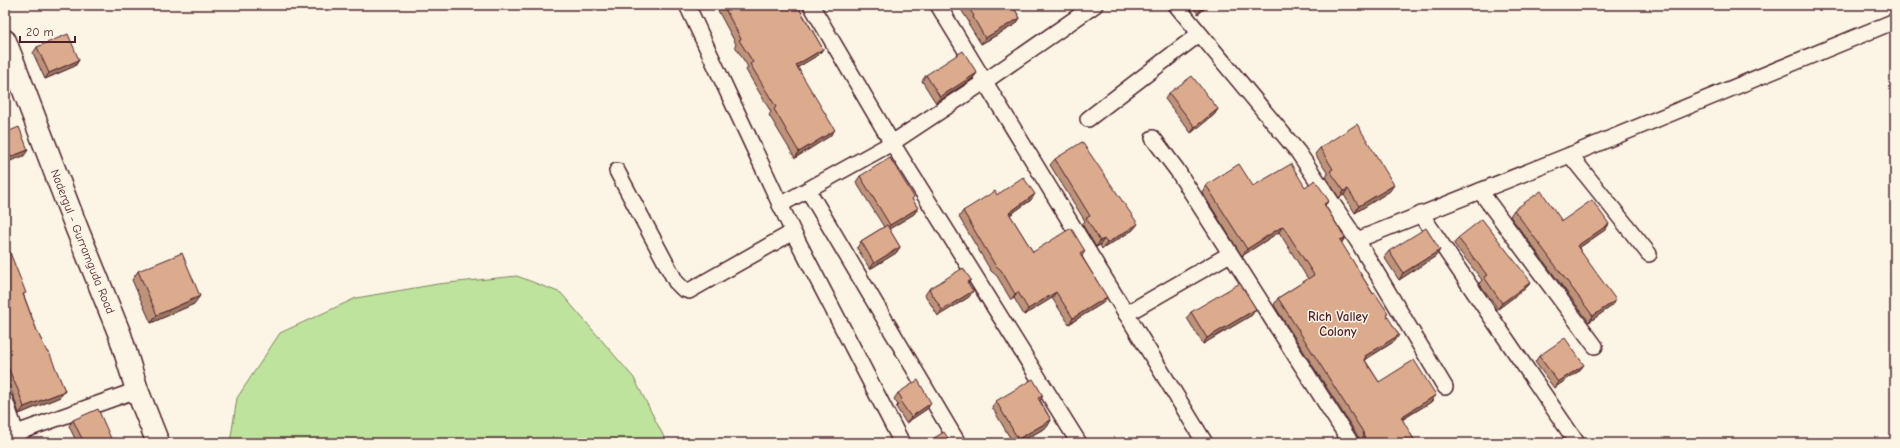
<svg xmlns="http://www.w3.org/2000/svg" width="1900" height="448" font-family="'Comic Neue',sans-serif">
<style>
.green{fill:#bee39d;stroke:#848164}
.lines{fill:none;stroke-linecap:round;stroke-linejoin:round}
.minor-casing{stroke:#4a1f2b;stroke-width:18}
.secondary-casing{stroke:#4a1f2b;stroke-width:25}
.minor{stroke:#fcf5e5;stroke-width:15}
.secondary{stroke:#fcf5e5;stroke-width:22}
.wall{fill:#bd937a;stroke:#4a1f2b}
.shaded-wall{fill:#9a7863;stroke:#4a1f2b}
.building{fill:#dcab8e;stroke:#4a1f2b}
.labels{text-anchor:middle;dominant-baseline:central;stroke-width:3;stroke-linejoin:round;paint-order:stroke}
.street-label{font-size:12px;fill:#4a1f2b;stroke:#fcf5e5}
.neighbourhood-label{font-size:13px;font-weight:bold;fill:#4a1f2b;stroke:#fcf5e5}
</style>
<rect width="100%" height="100%" fill="#fcf5e5"/>
<filter id="ink" filterUnits="userSpaceOnUse"><feTurbulence type="fractalNoise" baseFrequency=".025" numOctaves="2"/><feDisplacementMap in="SourceGraphic" scale="8" xChannelSelector="R" yChannelSelector="G"/><feConvolveMatrix kernelMatrix="1 2 1 2 8 2 1 2 1" color-interpolation-filters="sRGB"/></filter>
<g filter="url(#ink)">
<polygon class="green" points="517,276 561,293 634,378 667,443 230,443 237,398 280,333 356,298 438,284"/>
<g class="lines">
<g class="minor-casing">
<g id="minor">
<polyline points="687,5 793,232 902,443"/>
<polyline points="811,5 892,143 1079,443"/>
<polyline points="938,5 1205,443"/>
<polyline points="1176,5 1298,152 1357,240 1445,387"/>
<polyline points="1088,119 1199,34"/>
<polyline points="1153,138 1177,170 1351,443"/>
<polyline points="1570,155 1649,254"/>
<polyline points="617,171 676,282 683,289 689,291 793,232"/>
<polyline points="808,190 958,443"/>
<polyline points="1480,191 1595,346"/>
<polyline points="780,205 892,143 984,82 1095,5"/>
<polyline points="1421,214 1577,443"/>
<polyline points="1357,240 1570,155 1895,21"/>
<polyline points="1126,314 1230,254"/>
<polyline points="5,400 19,442"/>
<polyline points="5,437 137,390"/>
</g>
</g>
<g class="secondary-casing">
<g id="secondary">
<path id="s1" d="M5 41 77 229 120 335 137 390 158 443"/>
</g>
</g>
<use href="#minor" class="minor"/>
<use href="#secondary" class="secondary"/>
</g>
<g class="wall">
<polygon points="715,5 798,5 798,6 823,49 818,55 798,67 830,136 795,158 769,115 771,112 746,70 748,67 735,46 736,44"/>
<polygon points="958,5 1012,5 1020,18 1016,24 981,44 968,23 969,22"/>
<polygon points="1191,5 1209,5 1198,14"/>
<polygon points="37,47 79,60 75,66 45,79 33,53"/>
<polygon points="977,73 972,79 936,103 922,81 926,75"/>
<polygon points="1169,93 1218,109 1214,115 1191,133 1165,99"/>
<polygon points="1320,148 1390,191 1355,213 1344,195 1339,198 1326,177 1328,174 1315,154"/>
<polygon points="1055,159 1133,230 1102,249 1100,245 1096,247 1082,224 1085,221 1050,165"/>
<polygon points="860,176 914,197 912,199 918,208 914,214 889,229 900,247 896,253 870,269 857,248 861,241 884,227 856,182"/>
<polygon points="1206,185 1305,187 1329,201 1325,205 1345,238 1341,243 1386,314 1395,341 1365,360 1379,382 1436,395 1431,402 1402,420 1416,443 1360,443 1359,438 1274,305 1278,298 1308,279 1279,232 1242,256 1202,192"/>
<polygon points="997,195 1031,200 1010,215 1033,252 1085,251 1082,256 1103,303 1069,324 1052,298 1024,315 1014,298 1011,300 997,276 991,271 959,217 963,211"/>
<polygon points="1514,210 1562,221 1609,224 1605,230 1579,248 1612,306 1589,322 1510,216"/>
<polygon points="1458,238 1531,282 1526,288 1498,309 1479,283 1482,280 1454,244"/>
<polygon points="5,240 24,296 37,331 65,391 60,397 19,414 14,397 5,378"/>
<polygon points="1389,251 1436,256 1399,280 1384,257"/>
<polygon points="138,271 194,304 151,323 132,280"/>
<polygon points="971,280 968,283 969,297 938,316 925,295 929,289"/>
<polygon points="1191,312 1252,315 1203,344 1187,318"/>
<polygon points="1539,356 1579,371 1554,388 1535,362"/>
<polygon points="898,393 931,403 927,409 906,423 896,407 898,405 894,399"/>
<polygon points="1043,396 1040,400 1051,420 1047,427 1018,443 1013,443 992,407 996,401"/>
<polygon points="73,420 113,443 77,443 69,426"/>
</g>
<g class="shaded-wall">
<polygon points="1206,5 1209,5 1198,14 1202,8"/>
<polygon points="1020,18 1016,24 981,44 985,38"/>
<polygon points="823,49 818,55 792,71 796,65"/>
<polygon points="79,60 75,66 45,79 49,73"/>
<polygon points="977,73 972,79 936,103 940,97"/>
<polygon points="1218,109 1214,115 1191,133 1195,127"/>
<polygon points="835,130 830,136 795,158 799,152"/>
<polygon points="28,150 24,156 5,163 5,159"/>
<polygon points="1394,185 1390,191 1355,213 1359,206"/>
<polygon points="1348,189 1344,195 1339,198 1344,191"/>
<polygon points="1035,194 1031,200 1004,219 1009,213"/>
<polygon points="918,208 914,214 886,231 890,225"/>
<polygon points="1138,224 1133,230 1102,249 1107,243"/>
<polygon points="1609,224 1605,230 1573,252 1577,246"/>
<polygon points="1283,226 1279,232 1242,256 1247,249"/>
<polygon points="1345,238 1341,244 1340,240"/>
<polygon points="1104,239 1100,245 1096,247 1100,241"/>
<polygon points="900,247 896,253 870,269 874,263"/>
<polygon points="1440,250 1436,256 1399,280 1403,273"/>
<polygon points="1531,282 1526,288 1498,309 1502,303"/>
<polygon points="973,291 969,297 938,316 942,310"/>
<polygon points="1018,292 1014,298 1011,300 1015,294"/>
<polygon points="1056,292 1052,298 1024,315 1028,309"/>
<polygon points="200,296 194,304 151,323 157,315"/>
<polygon points="1107,297 1103,303 1069,324 1073,318"/>
<polygon points="1616,300 1612,306 1589,322 1593,316"/>
<polygon points="1256,309 1252,315 1203,344 1207,338"/>
<polygon points="1399,335 1395,341 1364,360 1365,356"/>
<polygon points="1584,365 1579,371 1554,388 1558,382"/>
<polygon points="65,391 60,397 19,414 24,407"/>
<polygon points="1436,395 1431,402 1396,423 1401,417"/>
<polygon points="931,403 927,409 906,423 911,417"/>
<polygon points="1051,420 1047,427 1018,443 1016,443 1018,439"/>
</g>
<g class="building">
<polygon points="723,5 797,5 823,49 796,65 835,130 799,152 774,109 776,107 750,64 753,62 739,40 741,39"/>
<polygon points="967,5 1012,5 1020,18 985,38 973,17 974,16"/>
<polygon points="1200,5 1206,5 1202,8"/>
<polygon points="68,34 79,60 49,73 37,47"/>
<polygon points="963,51 977,73 940,97 926,75"/>
<polygon points="1192,76 1218,109 1195,127 1169,93"/>
<polygon points="1357,124 1394,185 1359,206 1348,189 1344,191 1330,171 1333,169 1320,148"/>
<polygon points="19,127 28,150 5,159 5,133"/>
<polygon points="1082,142 1138,224 1107,243 1104,239 1100,241 1086,218 1090,216 1055,159"/>
<polygon points="890,158 914,197 912,199 918,208 890,225 860,176"/>
<polygon points="1239,164 1253,186 1291,164 1305,187 1315,180 1329,201 1324,204 1345,238 1340,240 1373,294 1375,293 1388,313 1386,314 1399,335 1365,356 1366,358 1364,359 1379,382 1414,360 1436,395 1401,417 1416,443 1368,443 1364,437 1363,432 1278,298 1314,275 1283,226 1247,249 1206,185"/>
<polygon points="1023,177 1035,194 1009,213 1033,252 1071,228 1085,251 1080,254 1107,297 1073,318 1056,292 1028,309 1018,292 1015,294 1001,270 995,265 963,211 995,191 997,195"/>
<polygon points="1541,191 1562,221 1592,200 1609,224 1577,246 1616,300 1593,316 1514,210"/>
<polygon points="1482,219 1531,282 1502,303 1484,277 1487,275 1458,238"/>
<polygon points="887,225 900,247 874,263 861,241"/>
<polygon points="1426,228 1440,250 1403,273 1389,251"/>
<polygon points="5,240 26,293 23,294 37,331 47,352 49,352 65,391 24,407 18,390 5,361"/>
<polygon points="182,253 200,296 157,315 138,271"/>
<polygon points="963,268 971,280 967,282 973,291 942,310 929,289"/>
<polygon points="1240,283 1256,309 1207,338 1191,312"/>
<polygon points="1565,338 1584,365 1558,382 1539,356"/>
<polygon points="1033,379 1043,396 1038,398 1051,420 1018,439 996,401"/>
<polygon points="918,380 931,403 911,417 900,401 902,399 898,393"/>
<polygon points="98,409 113,443 84,443 73,420"/>
<polygon points="944,432 951,443 926,443"/>
</g>
</g>
<g class="labels">
<g class="street-label">
<text stroke="none"><textPath href="#s1" startOffset="215">Nadergul - Gurramguda Road</textPath></text>
</g>
<g class="neighbourhood-label">
<text x="1338" y="316">Rich Valley<tspan x="1338" dy="15">Colony</tspan></text>
</g>
</g>
<rect width="1900" height="448" fill="none" stroke="#fcf5e5" stroke-width="20"/>
<rect x="10" y="10" width="1880" height="428" fill="none" stroke="#4a1f2b" stroke-width="1.5" filter="url(#ink)"/>
<path d="M20 36v6h55v-6" fill="none" stroke="#4a1f2b" stroke-width="2"/>
<text x="26" y="36" font-size="12" fill="#4a1f2b" stroke="#fcf5e5" stroke-width="3" paint-order="stroke">20 m</text>
</svg>
